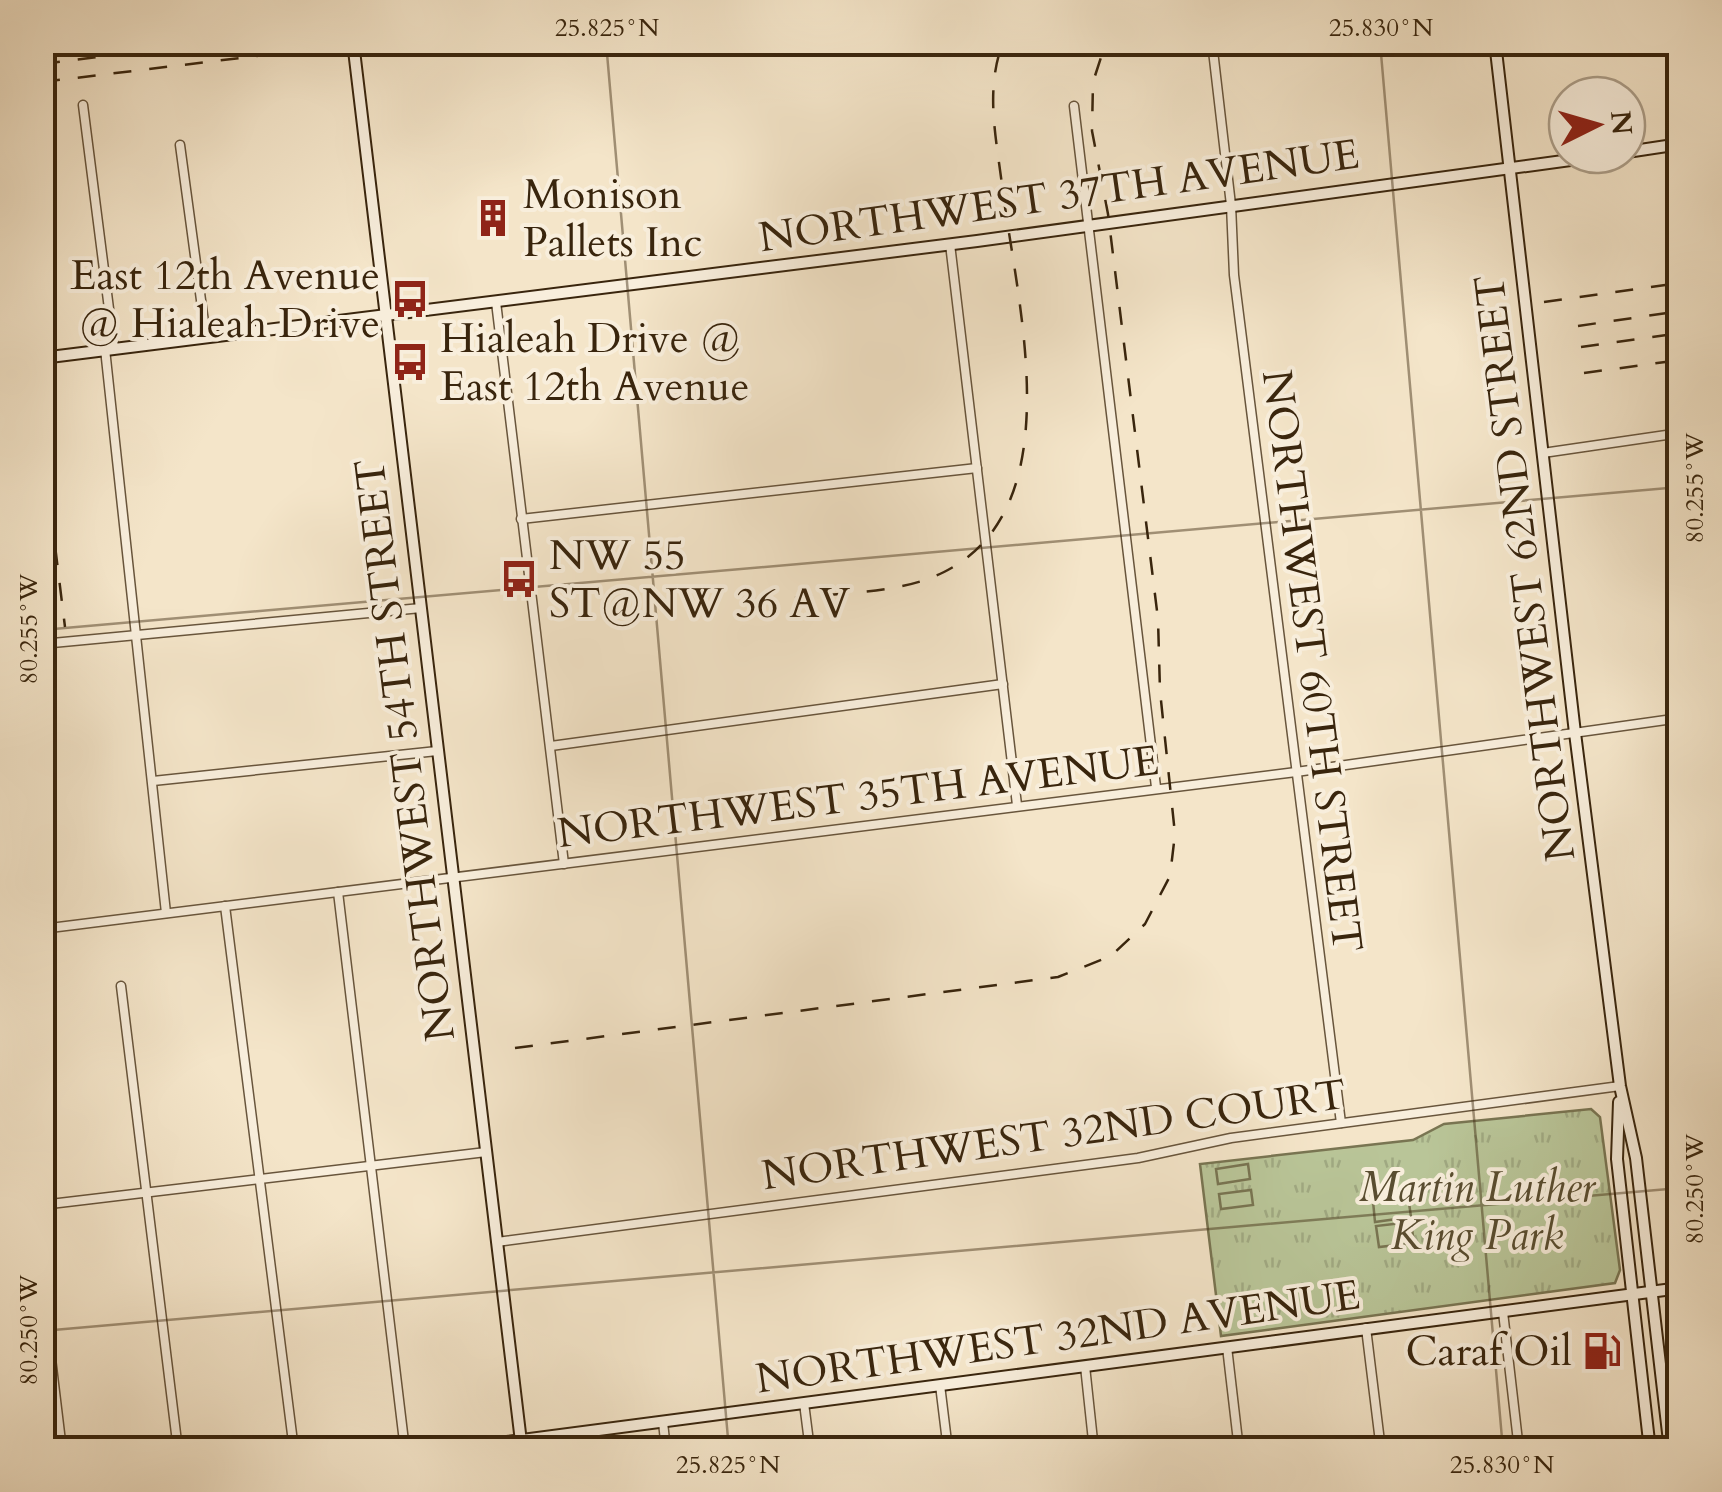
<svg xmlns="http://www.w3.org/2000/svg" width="1722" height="1492" font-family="Cardo,serif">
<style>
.park{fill:url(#park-tufts);stroke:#797552;stroke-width:2.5}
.pitch{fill:#b9c598;stroke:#797552;stroke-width:2.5}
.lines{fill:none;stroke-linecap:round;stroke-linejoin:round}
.street-casing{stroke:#68553c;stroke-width:11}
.secondary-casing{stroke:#39250d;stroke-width:14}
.street{stroke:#f8eedc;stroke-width:8}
.secondary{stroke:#f8eedc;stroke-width:10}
.rail{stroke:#39250d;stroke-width:2.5;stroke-dasharray:18 18;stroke-linecap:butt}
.ticks{fill:none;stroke:#39250d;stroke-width:2.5;stroke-opacity:0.45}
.labels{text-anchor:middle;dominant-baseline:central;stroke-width:8;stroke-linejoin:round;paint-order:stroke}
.poi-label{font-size:42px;fill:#39250d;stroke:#f8eedc;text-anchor:start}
.street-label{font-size:42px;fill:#39250d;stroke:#f8eedc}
.park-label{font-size:42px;font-style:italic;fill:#594d30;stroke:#f8eedc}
.neatline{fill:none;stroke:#39250d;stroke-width:4}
.ticks-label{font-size:25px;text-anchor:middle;fill:#39250d}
</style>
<defs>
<pattern id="park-tufts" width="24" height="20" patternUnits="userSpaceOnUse" patternTransform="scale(2.5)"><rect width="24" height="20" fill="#b9c598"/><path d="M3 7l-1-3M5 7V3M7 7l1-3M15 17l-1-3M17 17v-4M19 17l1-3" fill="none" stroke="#a0a982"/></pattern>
</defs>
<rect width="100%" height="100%" fill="#f4e5c9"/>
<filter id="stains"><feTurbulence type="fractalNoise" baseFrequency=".002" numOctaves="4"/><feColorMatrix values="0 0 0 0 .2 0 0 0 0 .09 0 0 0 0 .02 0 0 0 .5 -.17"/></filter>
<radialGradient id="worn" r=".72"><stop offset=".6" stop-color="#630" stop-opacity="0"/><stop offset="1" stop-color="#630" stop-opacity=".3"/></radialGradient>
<polygon class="park" points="1591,1109 1600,1117 1620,1270 1615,1283 1221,1336 1200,1164 1413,1140 1444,1124"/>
<g class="pitch">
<polygon points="1248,1164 1250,1179 1218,1184 1216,1169"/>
<polygon points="1251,1190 1253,1205 1221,1209 1219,1194"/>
<polygon points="1408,1196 1411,1217 1375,1222 1373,1201"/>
<polygon points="1411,1222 1414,1243 1379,1247 1376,1226"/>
</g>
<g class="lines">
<g class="street-casing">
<g id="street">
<polyline points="1212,42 1231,205 1234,275 1341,1123"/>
<polyline points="83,105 114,348"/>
<polyline points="1074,106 1156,787"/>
<polyline points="180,145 206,337"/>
<polyline points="950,244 1017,805"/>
<polyline points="496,302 564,864"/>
<polyline points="105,349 166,913"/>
<polyline points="1543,453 1680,433"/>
<polyline points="521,519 977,468"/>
<polyline points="42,644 421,608"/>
<polyline points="551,746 1003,684"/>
<polyline points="153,781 437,751"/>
<polyline points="338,892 405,1450"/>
<polyline points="225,906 294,1450"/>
<polyline points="42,929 1296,772 1680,718"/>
<polyline points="121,986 178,1450"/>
<polyline points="42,1205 486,1152"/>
<polyline points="497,1242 1138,1158 1231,1138 1620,1086"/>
<polyline points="42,1284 62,1450"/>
<polyline points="1503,1312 1519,1450"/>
<polyline points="1366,1328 1381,1450"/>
<polyline points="1227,1347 1239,1450"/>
<polyline points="1085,1366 1094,1450"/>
<polyline points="940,1385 948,1450"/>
<polyline points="804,1403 810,1450"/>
<polyline points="663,1422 666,1450"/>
</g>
</g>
<g class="secondary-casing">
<g id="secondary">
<polyline points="353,42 522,1450"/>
<polyline points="1495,42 1575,733 1620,1086 1636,1158 1670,1450"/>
<polyline points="1627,152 1680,144"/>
<polyline points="42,358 977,241 1607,155"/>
<polyline points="1619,1102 1617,1159 1650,1450"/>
<polyline points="446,1450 1680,1288"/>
</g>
</g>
<use href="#street" class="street"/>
<use href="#secondary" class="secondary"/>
<g class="rail">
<polyline points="42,64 216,42"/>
<polyline points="42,82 372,42"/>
<polyline points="1544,302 1680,283"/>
<polyline points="1578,326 1680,311"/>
<polyline points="1581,347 1680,333"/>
<polyline points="1584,373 1680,360"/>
<polyline points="42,440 65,627"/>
<path d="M795 598C843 592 901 594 944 572 1074 507 1016 300 1002 185 996 136 985 90 1003 42"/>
<polyline points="515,1048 1058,977 1111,956 1145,924 1170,876 1175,834 1160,691 1158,619 1108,214 1092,131 1093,82 1106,42"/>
</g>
</g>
<path class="ticks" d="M606 42 729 1450M1380 42 1503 1450M42 630 1680 487M42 1331 1680 1188"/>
<defs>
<g id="building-bare" transform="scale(3)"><path d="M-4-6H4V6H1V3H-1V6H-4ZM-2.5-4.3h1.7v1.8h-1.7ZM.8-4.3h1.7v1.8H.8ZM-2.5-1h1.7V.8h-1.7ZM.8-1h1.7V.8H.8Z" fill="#8f2418" stroke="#f8eedc" stroke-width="2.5" paint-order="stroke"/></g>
<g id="bus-bare" transform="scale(3)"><path d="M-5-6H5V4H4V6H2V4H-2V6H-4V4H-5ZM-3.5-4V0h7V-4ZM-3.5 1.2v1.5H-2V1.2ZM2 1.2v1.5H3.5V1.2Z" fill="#8f2418" stroke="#f8eedc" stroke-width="2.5" paint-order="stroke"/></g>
<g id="fuel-bare" transform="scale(3)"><path d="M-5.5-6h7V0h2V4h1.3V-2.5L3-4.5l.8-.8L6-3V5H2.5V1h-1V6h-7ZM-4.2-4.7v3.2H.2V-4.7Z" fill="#8f2418" stroke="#f8eedc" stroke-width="2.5" paint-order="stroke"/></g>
</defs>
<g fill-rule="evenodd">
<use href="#building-bare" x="493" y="218"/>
<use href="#bus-bare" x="410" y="299"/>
<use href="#bus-bare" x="410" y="362"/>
<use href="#bus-bare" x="519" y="579"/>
<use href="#fuel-bare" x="1602" y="1351"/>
</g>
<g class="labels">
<g class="poi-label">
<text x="523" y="194">Monison<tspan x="523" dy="48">Pallets Inc</tspan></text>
<text x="380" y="275" text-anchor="end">East 12th Avenue<tspan x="380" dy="48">@ Hialeah Drive</tspan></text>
<text x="440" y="338">Hialeah Drive @<tspan x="440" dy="48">East 12th Avenue</tspan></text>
<text x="549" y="555">NW 55<tspan x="549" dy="48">ST@NW 36 AV</tspan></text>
<text x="1572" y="1351" text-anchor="end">Caraf Oil</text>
</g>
<g class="street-label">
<text transform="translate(1059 196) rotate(-8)">NORTHWEST 37TH AVENUE</text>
<text transform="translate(1525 568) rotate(-97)">NORTHWEST 62ND STREET</text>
<text transform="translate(1312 661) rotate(83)">NORTHWEST 60TH STREET</text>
<text transform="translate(405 750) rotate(-97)">NORTHWEST 54TH STREET</text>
<text transform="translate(858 797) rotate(-7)">NORTHWEST 35TH AVENUE</text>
<text transform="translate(1054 1135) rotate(-8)">NORTHWEST 32ND COURT</text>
<text transform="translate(1058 1337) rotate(-8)">NORTHWEST 32ND AVENUE</text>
</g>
<g class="park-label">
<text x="1477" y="1187">Martin Luther<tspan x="1477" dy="48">King Park</tspan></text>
</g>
</g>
<rect width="1722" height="1492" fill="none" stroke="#f4e5c9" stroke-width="110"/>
<g transform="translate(1597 125) rotate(85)"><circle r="48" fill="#f8eedc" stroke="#ac9e89" stroke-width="2.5"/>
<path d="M0-8L18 38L0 25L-18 38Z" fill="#8f2418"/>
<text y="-15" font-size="28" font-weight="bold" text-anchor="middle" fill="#39250d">N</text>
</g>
<rect x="55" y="55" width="1612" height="1382" class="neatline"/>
<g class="ticks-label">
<text x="607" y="36">25.825°N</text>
<text x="1381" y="36">25.830°N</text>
<text transform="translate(1694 488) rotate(-90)" y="9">80.255°W</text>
<text transform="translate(28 629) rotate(-90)" y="9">80.255°W</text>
<text transform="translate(1694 1189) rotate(-90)" y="9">80.250°W</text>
<text transform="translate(28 1330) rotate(-90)" y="9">80.250°W</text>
<text x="728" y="1473">25.825°N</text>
<text x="1502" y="1473">25.830°N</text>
</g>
<rect width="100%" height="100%" filter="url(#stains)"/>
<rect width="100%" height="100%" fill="url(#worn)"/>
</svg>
